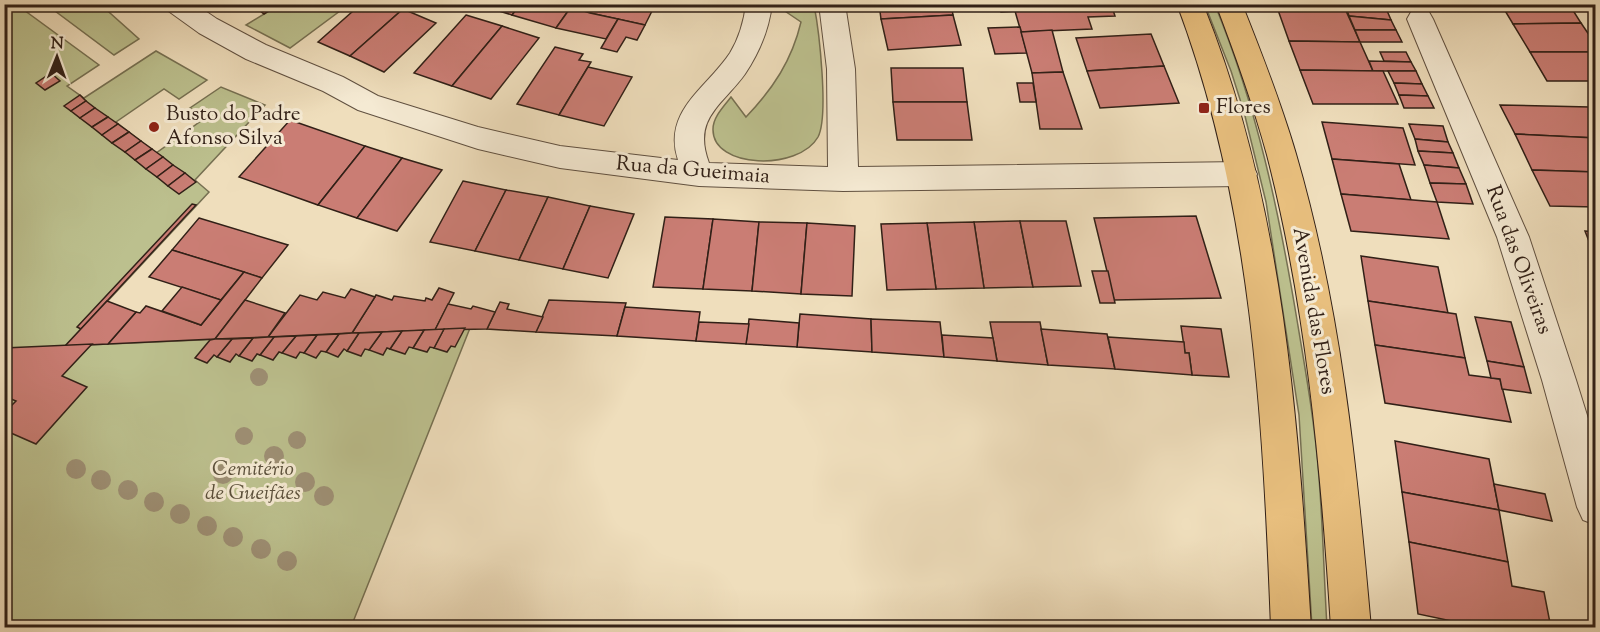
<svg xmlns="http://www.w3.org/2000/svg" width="1600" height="632" font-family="'Sorts Mill Goudy',serif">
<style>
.green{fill:#bcc08e;stroke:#767052;stroke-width:1.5}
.building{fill:#ca7d74;stroke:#312017;stroke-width:1.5}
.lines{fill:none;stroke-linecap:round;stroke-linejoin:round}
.minor-casing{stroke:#605040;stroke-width:2}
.major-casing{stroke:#312017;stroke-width:2}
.minor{fill:#f5ead3;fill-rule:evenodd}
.major{fill:#e8bf7e;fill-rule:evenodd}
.tree{fill:#9e9075}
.poi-dot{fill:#8f2418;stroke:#f5ead3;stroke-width:2}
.labels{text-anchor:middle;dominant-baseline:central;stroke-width:6;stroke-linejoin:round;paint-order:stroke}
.poi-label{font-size:21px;fill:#312017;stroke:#f5ead3;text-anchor:start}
.street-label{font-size:21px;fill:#312017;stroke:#f5ead3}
.park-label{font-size:21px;font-style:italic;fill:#5b503b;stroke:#f5ead3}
</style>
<rect width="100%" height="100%" fill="#efdebc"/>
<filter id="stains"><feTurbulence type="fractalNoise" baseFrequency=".00333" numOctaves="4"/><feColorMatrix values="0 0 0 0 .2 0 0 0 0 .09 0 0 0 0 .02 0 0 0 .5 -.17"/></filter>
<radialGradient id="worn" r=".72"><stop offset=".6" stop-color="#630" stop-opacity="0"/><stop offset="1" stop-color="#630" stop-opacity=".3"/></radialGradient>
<g class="green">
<polygon points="4,5 17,5 99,65 67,86 84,98 156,51 207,80 179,99 164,89 116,122 156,153 205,118 190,108 221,87 265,105 195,180 209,192 66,346 470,328 351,627 5,627"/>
<polygon points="47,5 101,5 139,39 114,55"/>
<polygon points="279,5 279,4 348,5 290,48 246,25"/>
<path d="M776 5H814C819 30 829 116 818 137 799 171 712 169 713 129 713 117 724 106 731 97L746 117C773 89 792 60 801 22Z"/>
<path d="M1205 5H1215C1257 107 1279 212 1297 320 1306 373 1315 425 1319 478 1323 528 1324 578 1327 627H1312L1299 415 1266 202 1244 112 1231 71Z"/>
</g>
<g class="building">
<polygon points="252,4 279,4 264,14"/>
<polygon points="361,4 392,4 403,9 350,56 318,42"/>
<polygon points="477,4 521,4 512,15"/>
<polygon points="521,4 562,4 571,7 556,28 512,15"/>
<polygon points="562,4 597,4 590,13"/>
<polygon points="597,4 641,4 654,7 645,25 590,13"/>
<polygon points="879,4 951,4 953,15 881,19"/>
<polygon points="999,4 1013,4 1016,11 1001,12"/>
<polygon points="1013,4 1111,4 1115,16 1088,17 1092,29 1021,32"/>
<polygon points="1310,4 1345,4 1346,11 1311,10"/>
<polygon points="1345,4 1385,6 1391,20 1349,16"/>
<polygon points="1501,4 1569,4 1581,23 1513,24"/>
<polygon points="571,7 590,13 618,19 606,39 556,28"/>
<polygon points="403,9 436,23 384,72 350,56"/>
<polygon points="1278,10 1346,11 1360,42 1289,41"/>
<polygon points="466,15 502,26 452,86 414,73"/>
<polygon points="953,15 961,45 888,50 881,19"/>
<polygon points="1349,16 1391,20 1396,30 1355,30"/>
<polygon points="618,19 645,25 637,40 626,37 617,52 601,48"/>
<polygon points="1581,23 1596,45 1596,52 1530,52 1513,24"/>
<polygon points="502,26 539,38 491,99 452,86"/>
<polygon points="1020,27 1027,53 995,54 988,28"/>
<polygon points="1052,30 1063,72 1032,73 1021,32"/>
<polygon points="1355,30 1396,30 1402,42 1360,42"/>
<polygon points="1151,34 1164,66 1087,71 1076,38"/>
<polygon points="1289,41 1360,42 1373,71 1300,70"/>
<polygon points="555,47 583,54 579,60 591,62 559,115 517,104"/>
<polygon points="1380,52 1406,52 1411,62 1384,61"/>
<polygon points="1530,52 1596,52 1596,81 1547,81"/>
<polygon points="1369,61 1411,62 1416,71 1373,71"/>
<polygon points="1164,66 1179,103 1100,108 1087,71"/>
<polygon points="588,67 632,77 604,126 559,115"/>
<polygon points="891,68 963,68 967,102 893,102"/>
<polygon points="1300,70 1383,71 1398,104 1313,104"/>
<polygon points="1388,71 1416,71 1422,84 1394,83"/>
<polygon points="1063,72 1082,129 1040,129 1032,73"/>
<polygon points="51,73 60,81 45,90 36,83"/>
<polygon points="1017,83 1033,83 1036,102 1020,102"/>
<polygon points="1394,83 1422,84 1428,96 1399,95"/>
<polygon points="80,95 86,101 71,111 64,106"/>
<polygon points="1399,95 1428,96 1434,108 1404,108"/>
<polygon points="86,101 95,108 80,118 71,111"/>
<polygon points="893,102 967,102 972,140 897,140"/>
<polygon points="1500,105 1590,107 1596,116 1596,129 1593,129 1596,138 1515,134"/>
<polygon points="95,108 108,117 92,127 80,118"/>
<polygon points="108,117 118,124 102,135 92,127"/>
<polygon points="290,120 365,146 318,205 239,177"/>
<polygon points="1322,122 1403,128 1415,165 1332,159"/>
<polygon points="118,124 129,132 112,143 102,135"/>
<polygon points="1409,124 1443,126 1448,142 1415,139"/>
<polygon points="129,132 141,141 125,152 112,143"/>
<polygon points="1515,134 1596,138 1596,172 1532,170"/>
<polygon points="1415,139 1448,142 1453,153 1418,151"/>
<polygon points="141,141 152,149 135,160 125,152"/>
<polygon points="365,146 402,158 357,218 318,205"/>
<polygon points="152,149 163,157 146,169 135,160"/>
<polygon points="1418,151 1453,153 1459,168 1424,165"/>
<polygon points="163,157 173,165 157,177 146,169"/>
<polygon points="402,158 442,170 397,231 357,218"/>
<polygon points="1332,159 1399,164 1411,200 1341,194"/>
<polygon points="173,165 185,173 168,186 157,177"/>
<polygon points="1424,165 1459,168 1466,184 1430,183"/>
<polygon points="1532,170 1596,172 1596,207 1550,206"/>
<polygon points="185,173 196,182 179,194 168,186"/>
<polygon points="463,181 506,190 475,251 430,242"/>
<polygon points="1430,183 1466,184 1473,204 1437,202"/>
<polygon points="506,190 548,197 519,260 475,251"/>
<polygon points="1341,194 1437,202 1449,239 1351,231"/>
<polygon points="548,197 590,206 563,269 519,260"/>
<polygon points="192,204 196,205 107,301 81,329 77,327"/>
<polygon points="590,206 634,214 608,278 563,269"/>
<polygon points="1196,216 1221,298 1114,300 1094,218"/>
<polygon points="665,217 713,219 703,289 653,287"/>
<polygon points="199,218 288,245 262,278 172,250"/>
<polygon points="713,219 759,222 752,291 703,289"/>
<polygon points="1020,221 1033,287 984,288 974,222"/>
<polygon points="1020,221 1066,221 1081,286 1033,287"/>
<polygon points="759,222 807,223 801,294 752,291"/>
<polygon points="974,222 984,288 936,289 927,223"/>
<polygon points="807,223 855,226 852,296 801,294"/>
<polygon points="927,223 936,289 887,290 881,224"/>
<polygon points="1585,231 1596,232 1596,259"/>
<polygon points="172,250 244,272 221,300 149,277"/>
<polygon points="1361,256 1438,267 1448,313 1368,301"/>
<polygon points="1092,271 1108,271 1115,303 1100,303"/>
<polygon points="244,272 262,278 215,339 108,344 136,312 140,313 146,306 201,325"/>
<polygon points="182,287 221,300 201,325 162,311"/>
<polygon points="439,288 454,293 435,330 352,333 376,295 392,300 394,296 425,301 426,298 432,300"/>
<polygon points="351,289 375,297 352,333 268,337 300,295 317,300 323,292 345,298"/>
<polygon points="245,300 285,313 268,337 215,339"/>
<polygon points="549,300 626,303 617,336 536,332"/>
<polygon points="107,301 136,312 108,344 65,346"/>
<polygon points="1368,301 1456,314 1465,358 1375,345"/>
<polygon points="500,302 509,304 507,309 543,317 536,332 487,329"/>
<polygon points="448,304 471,309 473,306 495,312 487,329 435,330"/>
<polygon points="625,307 700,312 696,341 617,336"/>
<polygon points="800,314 871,319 872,352 797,347"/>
<polygon points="1475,317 1511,322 1524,367 1487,361"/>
<polygon points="749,319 799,323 797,347 746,344"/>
<polygon points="871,319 940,322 944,357 872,352"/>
<polygon points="699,322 749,324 746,344 696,341"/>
<polygon points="990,322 1040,322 1048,365 997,361"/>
<polygon points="1181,326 1221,329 1229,377 1192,375 1189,353 1185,353"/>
<polygon points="465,328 455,347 451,346 447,352 434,348 444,329"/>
<polygon points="444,329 434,348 430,347 427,352 413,348 424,330"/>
<polygon points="1041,329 1107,334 1115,369 1048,365"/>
<polygon points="424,330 413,348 409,347 405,354 390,349 402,331"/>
<polygon points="402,331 390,349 387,348 383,355 369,350 382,332"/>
<polygon points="382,332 369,350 365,349 361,356 347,351 359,333"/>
<polygon points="352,333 359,333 347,351 344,349 338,357 326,352 339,334"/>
<polygon points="339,334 326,352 321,351 316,358 304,353 317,335"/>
<polygon points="317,335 304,353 300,352 296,358 282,353 296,336"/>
<polygon points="942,335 993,338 997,361 944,357"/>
<polygon points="296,336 282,353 279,352 273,360 260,355 274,337"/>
<polygon points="268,337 274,337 260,355 257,354 252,361 239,356 253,338"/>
<polygon points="1108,337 1184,342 1185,353 1189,353 1192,375 1115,369"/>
<polygon points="253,338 239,356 236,354 230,362 217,357 232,339"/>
<polygon points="215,339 232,339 217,357 214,355 207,363 195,358 210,340"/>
<polygon points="92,344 62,376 87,387 36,444 4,430 4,413 16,401 4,396 4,348"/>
<polygon points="1375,345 1465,358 1469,375 1500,379 1511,422 1385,403"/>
<polygon points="1487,361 1524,367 1531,393 1502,389 1500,379 1491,378"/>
<polygon points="1395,441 1489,459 1499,510 1402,492"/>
<polygon points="1494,484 1545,494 1552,521 1499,510"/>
<polygon points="1402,492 1499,510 1508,562 1409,542"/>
<polygon points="1409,542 1508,562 1512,586 1544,592 1551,628 1485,628 1418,614"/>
</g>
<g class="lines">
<g class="minor-casing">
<g id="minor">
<path d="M163 4H195L217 19 266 45 343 77 378 96 478 127 560 146 678 160C662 111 707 88 730 53 739 38 744 21 746 4H772C769 30 759 53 745 74 722 106 692 118 709 163L828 167 827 69 819 4H845L855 69 858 167 1242 162 1253 166 1257 174 1253 182 1242 186 843 191 699 186 560 168 478 149 358 110 323 91 246 59 199 33 167 10Z"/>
<polygon points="1420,10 1429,12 1433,19 1529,237 1576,380 1596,444 1596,525 1583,520 1577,507 1542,380 1497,237 1407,19 1411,12"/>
</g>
</g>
<g class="major-casing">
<g id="major">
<path d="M1177 4H1203C1283 202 1298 418 1311 628H1271C1263 418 1252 202 1177 4Z"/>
<path d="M1216 4H1242C1262 54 1281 103 1296 154 1341 308 1357 468 1371 628H1331C1321 469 1307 310 1267 155 1253 104 1235 54 1216 4Z"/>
</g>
</g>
<use href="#minor" class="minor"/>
<use href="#major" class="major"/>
</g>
<g class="tree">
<circle cx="259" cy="377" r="9"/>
<circle cx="244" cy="436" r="9"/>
<circle cx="297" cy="440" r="9"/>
<circle cx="274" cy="456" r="10"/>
<circle cx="76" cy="469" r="10"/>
<circle cx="223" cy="474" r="10"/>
<circle cx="101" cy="480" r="10"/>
<circle cx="305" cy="482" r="10"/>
<circle cx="128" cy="490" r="10"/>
<circle cx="324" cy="496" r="10"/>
<circle cx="154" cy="502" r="10"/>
<circle cx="180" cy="514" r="10"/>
<circle cx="207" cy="526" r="10"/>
<circle cx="233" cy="537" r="10"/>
<circle cx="261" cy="549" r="10"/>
<circle cx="287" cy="561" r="10"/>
</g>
<g class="poi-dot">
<rect x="1198" y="102" width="12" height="12" rx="3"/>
<circle cx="154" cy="127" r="6"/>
</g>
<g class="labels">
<g class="poi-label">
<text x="1216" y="108">Flores</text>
<text x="166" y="115">Busto do Padre<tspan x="166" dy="24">Afonso Silva</tspan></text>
</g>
<g class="street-label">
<text transform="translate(693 171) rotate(5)">Rua da Gueimaia</text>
<text transform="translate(1518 260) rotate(70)">Rua das Oliveiras</text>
<text transform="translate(1313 311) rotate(80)">Avenida das Flores</text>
</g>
<g class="park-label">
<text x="253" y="470">Cemitério<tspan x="253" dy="24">de Gueifães</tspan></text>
</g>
</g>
<rect width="1600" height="632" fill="none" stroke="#efdebc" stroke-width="24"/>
<rect x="6" y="6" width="1588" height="620" fill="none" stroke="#312017" stroke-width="3"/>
<rect x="12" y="12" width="1576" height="608" fill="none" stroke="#312017" stroke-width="1.5"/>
<g transform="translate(57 57) rotate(1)" stroke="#f5ead3" stroke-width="4.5" paint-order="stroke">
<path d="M0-4.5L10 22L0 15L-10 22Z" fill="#312017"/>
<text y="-9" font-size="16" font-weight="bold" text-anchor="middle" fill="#312017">N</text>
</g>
<rect width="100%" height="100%" filter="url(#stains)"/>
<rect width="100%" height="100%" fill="url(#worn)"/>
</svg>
